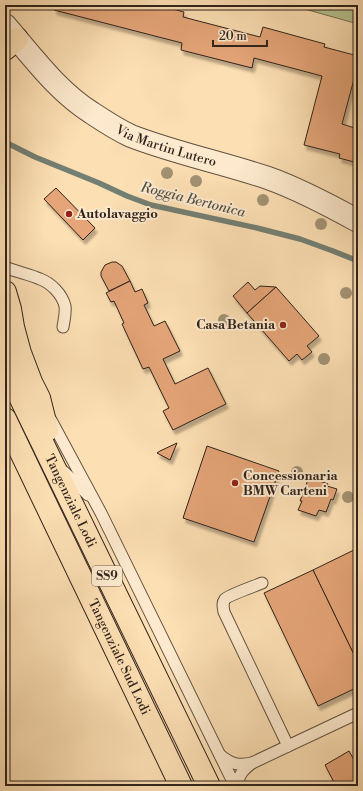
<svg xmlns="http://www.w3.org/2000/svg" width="363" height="791" font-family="'Libre Bodoni',serif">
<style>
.green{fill:#b8c391;stroke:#747356}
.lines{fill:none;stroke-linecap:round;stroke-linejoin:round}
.stream{stroke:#737f72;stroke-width:5.5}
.building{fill:#e5a578;stroke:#30231c;filter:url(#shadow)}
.lane-casing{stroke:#635242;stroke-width:13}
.street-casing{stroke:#635242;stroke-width:24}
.highway-casing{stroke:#30231c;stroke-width:24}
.lane{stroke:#fdeace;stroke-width:11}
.street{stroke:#fdeace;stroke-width:22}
.highway{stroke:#fcdfb3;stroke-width:22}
.tree{fill:#a29273}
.poi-dot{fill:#8f2418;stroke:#fdeace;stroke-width:1.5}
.labels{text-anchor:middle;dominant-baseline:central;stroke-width:4;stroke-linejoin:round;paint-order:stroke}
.shield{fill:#fdeace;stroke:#6e5f51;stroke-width:1}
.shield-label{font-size:12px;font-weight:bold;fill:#30231c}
.street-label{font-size:13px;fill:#30231c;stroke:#fdeace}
.poi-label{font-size:13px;font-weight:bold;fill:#30231c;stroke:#fdeace;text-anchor:start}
.water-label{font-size:14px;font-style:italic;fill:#515147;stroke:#fdeace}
</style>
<defs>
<filter id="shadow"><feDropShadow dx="2.5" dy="4.5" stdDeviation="1" flood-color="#0004"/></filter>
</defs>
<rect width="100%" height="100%" fill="#fcdfb3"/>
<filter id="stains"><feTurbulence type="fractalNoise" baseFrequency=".005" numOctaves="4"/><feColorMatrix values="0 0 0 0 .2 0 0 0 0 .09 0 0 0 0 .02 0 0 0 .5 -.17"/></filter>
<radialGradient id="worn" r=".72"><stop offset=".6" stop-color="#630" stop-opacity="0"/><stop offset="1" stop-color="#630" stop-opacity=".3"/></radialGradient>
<polygon class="green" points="302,5 358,5 358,24 301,8"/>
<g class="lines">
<polyline class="stream" points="5,142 35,157 99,183 127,196 151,205 257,228 300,239 333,251 358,261"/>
</g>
<g class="building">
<polygon points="55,5 158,5 184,12 183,17 260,37 263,27 325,44 324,47 358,56 358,64 342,124 358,129 358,163 339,158 340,154 304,145 322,76 254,58 252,68 181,50 182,43 54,10"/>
<polygon points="56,188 95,228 83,240 44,199"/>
<polygon points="112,262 116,262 122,266 130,281 109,291 101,276 101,272 105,265"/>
<polygon points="130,281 135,292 142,289 148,303 144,305 154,326 165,321 180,351 163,359 175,384 208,368 226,404 173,430 163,411 169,408 149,367 143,369 122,324 124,323 114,301 111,302 106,293"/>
<polygon points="248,282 255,290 260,286 276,287 247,313 233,296"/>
<polygon points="276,287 319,336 307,346 312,352 302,360 297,354 289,361 247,313"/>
<polygon points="177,443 170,460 157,453 160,451"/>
<polygon points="207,446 279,471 254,542 183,518"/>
<polygon points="309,477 328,484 327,486 337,489 333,500 331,499 326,512 319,510 316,516 298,510 302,501 300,501"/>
<polygon points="358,548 358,663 313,570"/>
<polygon points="313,570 358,663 358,687 318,706 264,593"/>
<polygon points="349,751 358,767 358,786 336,786 325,765"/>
</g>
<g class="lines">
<g class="lane-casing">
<g id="lane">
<path d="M5 267C16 272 29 274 40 279 51 283 62 294 65 306 66 313 64 320 63 327"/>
<polyline points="51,420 101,513 235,786"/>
<polyline points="63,471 88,495"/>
<path d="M262 583C255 586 229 595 225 599 222 603 223 607 224 612L288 746"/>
<path d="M220 755C231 764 238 766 252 763"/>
<path d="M237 786C239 774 243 770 252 763L358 713"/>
</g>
</g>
<g class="street-casing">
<g id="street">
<path id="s1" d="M5 25C32 56 57 91 92 113 104 121 118 130 131 136 175 153 223 163 268 178 299 189 329 205 358 221"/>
</g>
</g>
<g class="highway-casing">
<g id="highway">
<polyline points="5,49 17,39"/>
<polyline points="5,292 10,309 13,327 20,353 31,382 39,398 47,430"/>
<path id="s2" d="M5 366 209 786"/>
<path id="s3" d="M5 419 181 786"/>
</g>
</g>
<use href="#lane" class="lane"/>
<use href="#street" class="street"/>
<use href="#highway" class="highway"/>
</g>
<g class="tree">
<circle cx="167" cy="173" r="6"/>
<circle cx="196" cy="181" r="6"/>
<circle cx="263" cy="200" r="6"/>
<circle cx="321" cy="224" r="6"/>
<circle cx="346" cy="293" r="6"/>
<circle cx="224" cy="320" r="6"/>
<circle cx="324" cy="359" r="6"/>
<circle cx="297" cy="472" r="6"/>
<circle cx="348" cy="497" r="6"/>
</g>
<g class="poi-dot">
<circle cx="69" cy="214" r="4"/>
<circle cx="283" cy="325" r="4"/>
<circle cx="235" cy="483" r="4"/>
</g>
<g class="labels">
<rect class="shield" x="92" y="566" width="30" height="20" rx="3"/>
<g class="shield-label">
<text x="107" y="576">SS9</text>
</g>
<g class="street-label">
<text stroke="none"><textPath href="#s1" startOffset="206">Via Martin Lutero</textPath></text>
<text stroke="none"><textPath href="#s2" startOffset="150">Tangenziale Lodi</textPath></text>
<text stroke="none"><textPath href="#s3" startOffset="264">Tangenziale Sud Lodi</textPath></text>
</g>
<g class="poi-label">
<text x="77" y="214">Autolavaggio</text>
<text x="275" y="325" text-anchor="end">Casa Betania</text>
<text x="243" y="476">Concessionaria<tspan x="243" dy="15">BMW Carteni</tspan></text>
</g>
<g class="water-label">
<text transform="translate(193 200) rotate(14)">Roggia Bertonica</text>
</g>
</g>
<rect width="363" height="791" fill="none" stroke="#fcdfb3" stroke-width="20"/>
<rect x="6" y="6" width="351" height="779" fill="none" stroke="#30231c" stroke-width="2"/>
<rect x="10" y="10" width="343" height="771" fill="none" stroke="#30231c"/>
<path d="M213 40v6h54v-6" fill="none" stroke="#30231c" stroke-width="2"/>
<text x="219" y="40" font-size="12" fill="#30231c" stroke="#fdeace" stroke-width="3" paint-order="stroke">20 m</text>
<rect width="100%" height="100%" filter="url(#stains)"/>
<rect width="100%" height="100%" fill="url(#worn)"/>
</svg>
